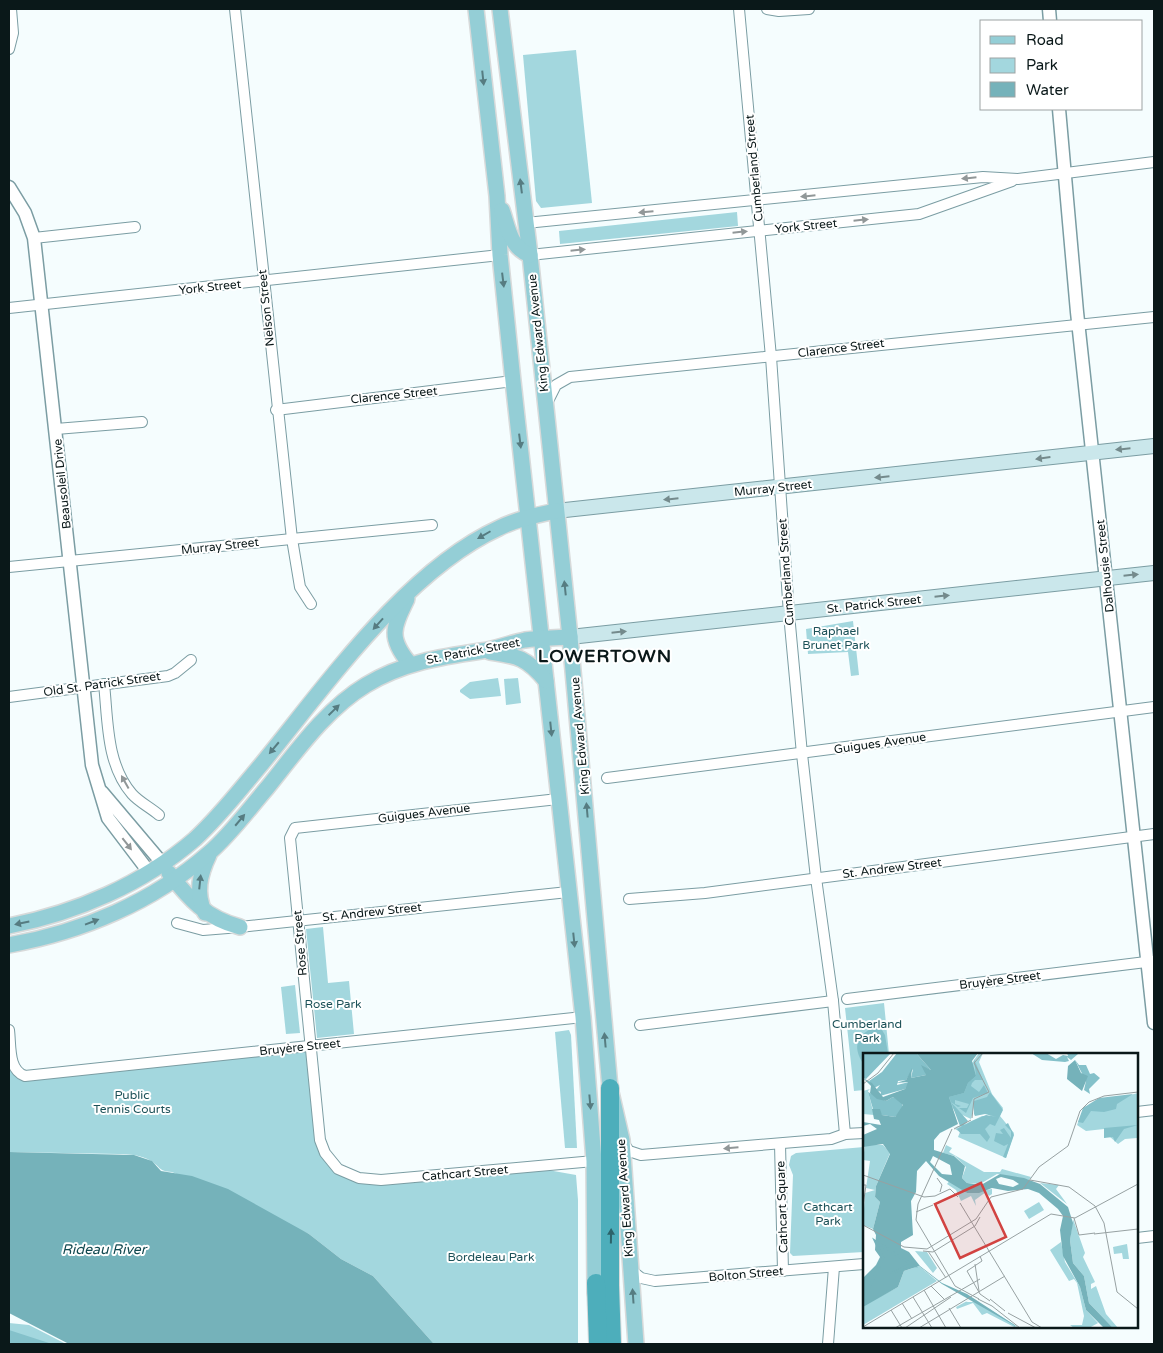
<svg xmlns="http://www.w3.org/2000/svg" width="1163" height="1353" font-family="'Varela Round',sans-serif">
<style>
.green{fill:#a3d7de}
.forest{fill:#84c1ca}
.water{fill:#75b2ba}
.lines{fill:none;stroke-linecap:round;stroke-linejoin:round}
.minor-casing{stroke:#7b9da3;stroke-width:12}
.tertiary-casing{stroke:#7b9da3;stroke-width:15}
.secondary-casing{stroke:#7b9da3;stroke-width:16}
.primary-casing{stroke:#d8dada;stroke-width:18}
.motorway-casing{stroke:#d8dada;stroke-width:20}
.minor{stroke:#fff;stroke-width:10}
.tertiary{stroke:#fff;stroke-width:12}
.secondary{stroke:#cae7eb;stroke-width:14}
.primary{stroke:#94ced6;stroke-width:15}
.motorway{stroke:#4daebb;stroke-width:18}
.oneway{fill:#567c81}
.oneway2{fill:#919798}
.oneway3{fill:#748a8c}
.oneway4{fill:#2c636a}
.labels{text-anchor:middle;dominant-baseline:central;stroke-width:4;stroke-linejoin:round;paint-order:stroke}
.street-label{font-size:12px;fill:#0a1819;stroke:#fff}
.park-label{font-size:12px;fill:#1c5158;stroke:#fff}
.water-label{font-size:14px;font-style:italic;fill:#10484f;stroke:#fff}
.district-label{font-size:18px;font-weight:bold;letter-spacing:1px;fill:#0a1819;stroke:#fff}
.inset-river{fill:none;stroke:#75b2ba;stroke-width:2.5}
.inset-road{fill:none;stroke:#97a1a2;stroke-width:1}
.view{fill:#d24341;fill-opacity:0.15;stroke:#d24341;stroke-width:2.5}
.inset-edge{fill:none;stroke:#0a1819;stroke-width:2.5}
</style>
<rect width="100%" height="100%" fill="#f5fdfe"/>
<g class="green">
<polygon points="576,50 592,203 541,208 536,201 523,55"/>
<polygon points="737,212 738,226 560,244 559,231"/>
<polygon points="853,621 859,675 851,676 848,652 808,654 806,629"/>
<polygon points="498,678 501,696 470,699 460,692 460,690 470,682"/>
<polygon points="518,678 521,703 506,705 504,679"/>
<polygon points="323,927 328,983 349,981 354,1034 317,1038 306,929"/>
<polygon points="295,985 300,1033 286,1034 281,987"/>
<polygon points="884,1003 889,1054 864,1054 864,1090 854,1091 845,1008"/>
<polygon points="569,1030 571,1035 577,1148 565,1148 555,1032"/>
<path d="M310 1046 325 1153 359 1178 531 1167 576 1175 578 1200V1344H434L373 1276 341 1259 309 1234 172 1172C158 1171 161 1167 151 1161 142 1155 129 1154 119 1154L9 1152V1062L17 1073Z"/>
<polygon points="864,1147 864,1252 793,1256 790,1253 793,1175 789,1165 791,1156 796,1153"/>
<polygon points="9,1323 29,1325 66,1344 9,1344"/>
</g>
<g class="forest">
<path d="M879 1025 885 1035 888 1054H864V1065C851 1045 857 1034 879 1025Z"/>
<polygon points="9,1330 52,1344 9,1344"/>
</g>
<polygon class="water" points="9,1152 134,1155 152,1161 161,1171 192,1176 228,1189 309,1234 341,1259 373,1276 434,1344 69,1344 9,1313"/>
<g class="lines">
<g class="minor-casing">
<g id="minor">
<polyline points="235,9 292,539 300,587 311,604"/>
<polyline points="739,9 771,357 789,614 802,754 816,878 833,1001 845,1134"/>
<polyline points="767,9 779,11 809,9"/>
<polyline points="9,49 13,33 11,9"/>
<polyline points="526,223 983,177 1018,179 1154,162"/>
<polyline points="34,238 135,227"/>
<polyline points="530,255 919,214 1012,181"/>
<polyline points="9,308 500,255"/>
<polyline points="547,403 556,385 570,377 1154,317"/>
<polyline points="276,410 513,381"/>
<polyline points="56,429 142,422"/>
<polyline points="9,567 432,525"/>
<path d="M104 684C108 720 106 764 132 794 139 802 151 808 159 815"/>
<polyline points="9,697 168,676 175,673 191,660"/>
<polyline points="607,778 1154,707"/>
<polyline points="558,799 295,828 290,838 320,1140 325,1153 338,1169 359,1178 381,1180 594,1161"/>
<polyline points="629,899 705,893 1154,834"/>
<polyline points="177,923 203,930 240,927 568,892"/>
<polyline points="847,999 1154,961"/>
<polyline points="640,1025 833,1001"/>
<path d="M9 1030C11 1046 8 1070 25 1076L583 1017"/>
<polyline points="1137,1112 1154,1110"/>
<polyline points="623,1142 629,1151 641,1155 831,1139 845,1134 864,1133"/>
<polyline points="780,1144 783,1271"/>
<polyline points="1137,1238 1154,1236"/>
<polyline points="631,1270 641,1278 655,1281 864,1264"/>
<polyline points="828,1344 834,1267"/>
</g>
</g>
<g class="tertiary-casing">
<g id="tertiary">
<polyline points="1049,9 1050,21"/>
<polyline points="1059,109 1077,312 1154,1023"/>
<polyline points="9,187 25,213 34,238 92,765 108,818 149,872"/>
<polyline points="102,792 162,863"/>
</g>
</g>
<g class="secondary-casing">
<g id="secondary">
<polyline points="556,511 1154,446"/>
<polyline points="570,637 1154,573"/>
</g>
</g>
<g class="primary-casing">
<g id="primary">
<polyline points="476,9 497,196 500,255 513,381 583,1017 594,1161 595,1293"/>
<polyline points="500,9 530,255 570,637 610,1088 622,1140 636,1344"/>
<path d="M502 210C508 227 510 248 530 255"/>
<path d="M407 599C393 628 388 638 410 664"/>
<path d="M490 652C518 656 527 658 546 681"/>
<path d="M169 873C189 899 206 918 240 927"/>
<path d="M205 913C195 893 200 874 209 855"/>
<path d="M9 926C76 913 143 884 195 839 219 817 239 791 260 766 325 687 405 571 499 528 517 519 537 515 556 511"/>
<path d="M9 945C82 932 153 902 209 853 231 834 248 810 267 788 296 752 326 709 366 685 402 663 440 657 481 651 496 649 510 643 525 640 540 638 555 638 570 637"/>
</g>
</g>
<g class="motorway-casing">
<g id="motorway">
<polyline points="610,1088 610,1285 612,1344"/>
<polyline points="596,1283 598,1344"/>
</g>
</g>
<use href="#minor" class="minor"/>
<use href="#tertiary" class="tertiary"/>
<use href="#secondary" class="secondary"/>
<use href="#primary" class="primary"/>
<use href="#motorway" class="motorway"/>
</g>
<defs><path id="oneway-solid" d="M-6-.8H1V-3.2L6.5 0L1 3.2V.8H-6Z" transform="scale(1.25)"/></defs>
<g class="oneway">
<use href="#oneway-solid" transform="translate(483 78) rotate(84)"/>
<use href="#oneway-solid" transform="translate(521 186) rotate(-97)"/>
<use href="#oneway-solid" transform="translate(503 280) rotate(83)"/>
<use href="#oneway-solid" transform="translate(520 441) rotate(83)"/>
<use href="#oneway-solid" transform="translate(484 535) rotate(150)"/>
<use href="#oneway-solid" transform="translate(565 588) rotate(-96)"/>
<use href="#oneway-solid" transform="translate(378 624) rotate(132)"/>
<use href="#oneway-solid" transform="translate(334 710) rotate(-44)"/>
<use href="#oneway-solid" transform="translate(551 729) rotate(84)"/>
<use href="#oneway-solid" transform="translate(274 748) rotate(130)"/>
<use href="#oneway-solid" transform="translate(587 810) rotate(-95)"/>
<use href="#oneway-solid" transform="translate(240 820) rotate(-50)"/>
<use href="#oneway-solid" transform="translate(200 882) rotate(-84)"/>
<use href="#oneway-solid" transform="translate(92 922) rotate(-21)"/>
<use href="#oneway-solid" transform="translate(22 923) rotate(168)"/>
<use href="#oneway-solid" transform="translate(574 940) rotate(84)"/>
<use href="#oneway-solid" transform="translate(605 1040) rotate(-95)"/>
<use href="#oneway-solid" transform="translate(590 1102) rotate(85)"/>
<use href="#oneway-solid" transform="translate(633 1296) rotate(-94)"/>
</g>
<g class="oneway2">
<use href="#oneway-solid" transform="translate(969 178) rotate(174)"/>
<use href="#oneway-solid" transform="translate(808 196) rotate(174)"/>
<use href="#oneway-solid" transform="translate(646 212) rotate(175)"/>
<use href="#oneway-solid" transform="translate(861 220) rotate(-6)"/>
<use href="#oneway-solid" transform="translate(740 232) rotate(-6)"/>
<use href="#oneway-solid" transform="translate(578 250) rotate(-6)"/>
<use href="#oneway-solid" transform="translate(125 782) rotate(-119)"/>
<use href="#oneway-solid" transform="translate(127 844) rotate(52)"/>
<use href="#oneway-solid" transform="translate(731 1148) rotate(175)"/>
</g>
<g class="oneway3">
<use href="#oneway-solid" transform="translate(1123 449) rotate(174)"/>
<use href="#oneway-solid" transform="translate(1043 458) rotate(172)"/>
<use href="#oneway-solid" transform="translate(882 477) rotate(174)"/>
<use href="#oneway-solid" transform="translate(671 499) rotate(174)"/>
<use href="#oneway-solid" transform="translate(1131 575) rotate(-6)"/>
<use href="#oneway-solid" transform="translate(942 596) rotate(-6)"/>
<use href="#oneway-solid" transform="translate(619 632) rotate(-6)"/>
</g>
<use class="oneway4" href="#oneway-solid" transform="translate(611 1236) rotate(-89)"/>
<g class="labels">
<g class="street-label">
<text transform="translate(754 168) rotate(-95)">Cumberland Street</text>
<text transform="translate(806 226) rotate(-6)">York Street</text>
<text transform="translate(210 287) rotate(-6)">York Street</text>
<text transform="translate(266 308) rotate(-96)">Nelson Street</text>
<text transform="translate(538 333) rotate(-96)">King Edward Avenue</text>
<text transform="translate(841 348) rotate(-7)">Clarence Street</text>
<text transform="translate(394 395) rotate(-6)">Clarence Street</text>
<text transform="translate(62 484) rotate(-96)">Beausoleil Drive</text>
<text transform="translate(773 488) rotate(-6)">Murray Street</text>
<text transform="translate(220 546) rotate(-6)">Murray Street</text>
<text transform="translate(1105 566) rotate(-96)">Dalhousie Street</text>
<text transform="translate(786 572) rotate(-94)">Cumberland Street</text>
<text transform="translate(874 604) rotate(-6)">St. Patrick Street</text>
<text transform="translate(473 651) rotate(-11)">St. Patrick Street</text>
<text transform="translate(102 684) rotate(-8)">Old St. Patrick Street</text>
<text transform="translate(580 736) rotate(-95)">King Edward Avenue</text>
<text transform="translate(880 743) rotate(-8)">Guigues Avenue</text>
<text transform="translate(424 813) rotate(-7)">Guigues Avenue</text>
<text transform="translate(892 868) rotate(-7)">St. Andrew Street</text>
<text transform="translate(372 912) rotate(-6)">St. Andrew Street</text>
<text transform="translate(300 943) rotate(-95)">Rose Street</text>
<text transform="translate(1000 980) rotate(-7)">Bruyère Street</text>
<text transform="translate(300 1047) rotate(-6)">Bruyère Street</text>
<text transform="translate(465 1173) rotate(-5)">Cathcart Street</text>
<text transform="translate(625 1198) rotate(-94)">King Edward Avenue</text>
<text transform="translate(782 1207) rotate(-92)">Cathcart Square</text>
<text transform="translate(746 1274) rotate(-5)">Bolton Street</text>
</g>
<g class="park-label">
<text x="836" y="631">Raphael<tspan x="836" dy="14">Brunet Park</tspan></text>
<text x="333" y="1004">Rose Park</text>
<text x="867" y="1024">Cumberland<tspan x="867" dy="14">Park</tspan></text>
<text x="132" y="1095">Public<tspan x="132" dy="14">Tennis Courts</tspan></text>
<text x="828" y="1207">Cathcart<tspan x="828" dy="14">Park</tspan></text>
<text x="491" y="1257">Bordeleau Park</text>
</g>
<g class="water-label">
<text x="104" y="1249">Rideau River</text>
</g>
<g class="district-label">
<text x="605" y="656">LOWERTOWN</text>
</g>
</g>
<g transform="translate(863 1053)">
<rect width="275" height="275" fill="#f5fdfe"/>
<path d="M116 0H120L116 9 129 41 140 55 137 63 151 80 143 105 95 84 97 79 92 76 119 63H128L111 54 108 66 93 59 87 52 86 43ZM7 36 5 38 11 62 0 61V38ZM275 40 274 85 262 86 255 91 246 83 241 85V76L223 78 214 72 221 54ZM2 92H20L27 100 13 133 12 144 17 149 10 176 0 172 2 140 12 137 3 135 7 108 0 107ZM83 92 89 95 86 99 121 119H137L139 116 168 124 166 127 134 121 117 131 104 130 99 125 103 114 92 103 80 100ZM87 127 104 140 129 136V141L126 143 123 139 112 147 113 153 108 143 98 148 93 137 84 131ZM177 130 196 132 193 136 204 151ZM176 149 181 157 166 166 161 158ZM210 166 222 200 220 204 232 229 228 231V236L233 233 243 261 255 275H250L226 250 221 223 210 210 207 187ZM198 189 202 209 217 234 223 257 235 270 226 275H211L207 272H219L221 263 214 230 211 226 206 228 187 197ZM264 191 266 206H260L259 200 251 201 250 194ZM52 198 64 199 74 215 70 220ZM56 213 74 228 0 272 1 252 35 234 41 218ZM108 245 152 272 153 275 124 260 119 262 110 250 94 256 93 254 106 247 103 249H110Z" fill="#a3d7de"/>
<path d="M0 0H28L3 26 0 25ZM34 0H53L68 17 62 15 63 22 48 25 50 16 43 27 35 28 34 32 46 29 42 36 17 43 18 39 13 37 17 32 11 35 6 28 19 19ZM168 0H183L193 6 200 2 205 3 204 0 215 1 208 7 204 4 206 8 202 9 179 7ZM111 6 120 27H112L109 30 108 33 116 39 121 32 125 40 110 45 103 60 96 55H104L106 51 92 47V51L98 53 95 54 88 49 105 68 100 73 89 75 97 73 86 44 101 40 105 30 113 23ZM212 7 216 12H223L227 21 231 20 237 25 226 36 227 41 221 37 223 28ZM5 39 23 48 30 44 39 49 40 55 32 64 19 62 10 56ZM127 39 140 57 132 73 127 71 122 76 127 84 124 89 117 81H98L94 76 109 68 123 62 134 64 122 61 112 63 111 61V48L124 44ZM270 41 254 51 253 56 241 59 228 58 220 70 215 69 220 55 236 45ZM145 70 151 82 143 105 140 104 145 91 141 93 131 88 133 80 140 81 137 77 141 75 148 85V78L142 72ZM275 72 261 76 252 89 250 84 241 85V75Z" fill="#84c1ca"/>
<path d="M53 0H115L109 8 113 23 105 30 101 40 86 44 95 71 77 80 71 87V97L91 103 102 113 99 125 104 130 118 132 137 121 161 125 177 131 205 154 210 170 207 187 210 210 221 223 226 250 250 275H241L223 257 217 234 200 203 197 177 200 163 195 156 176 140 165 136 145 138 129 135 116 140H104L76 123 63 108 54 118 53 139 48 148 50 182 38 189V195L46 199 57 213 79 230 104 241 156 275 79 231 56 213 41 218 35 234 0 254V225L13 212 17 204 12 197 13 182 10 176 17 149 12 144 13 133 27 101 20 91 0 94V82L14 76 7 71 0 73V69L18 72 16 67 11 66 9 56H17L19 62 32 64 40 52 30 44 23 48 14 46 7 40 8 33 0 25 9 30 20 44 42 36 45 29 33 30 43 27 49 15 48 25 63 22 58 12 68 17ZM70 103 87 112 89 122 79 121 67 109ZM138 124 150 127 156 131 150 134 136 131 133 126ZM212 7 218 20 225 23 219 38 204 26 205 13Z" fill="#75b2ba" fill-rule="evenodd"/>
<path class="inset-river" d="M0 248 20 205 12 188 51 213H44L30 220 0 251"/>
<path class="inset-road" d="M0 31 15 20 31 0M109 65 111 46 126 39 111 10 120 0M89 76 55 151 53 167 92 233 116 246M91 76 108 67M0 122 61 144 72 143 87 136 95 144M74 125 79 132 77 139M167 127 206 134 232 153 241 170 254 239 275 256M0 132H3L0 153M97 150 169 269 179 275M53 159 70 152M211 165 216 182M0 172 41 194 64 196 113 166 128 144 160 136 176 114 205 93 217 58 226 49 241 43 275 39M231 181 275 176M216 182 232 180M60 198 70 199 112 173 117 164M65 198 83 225M117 203 119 208 104 218 117 241 127 248M112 211 116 238M68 233 81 246M61 237 83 275M50 244 69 275M115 246 129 253 157 275M127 246 142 258M39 250 49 266M86 255 98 275M28 257 39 275M145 260 173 275M0 274 188 161 212 165 275 131M32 275 117 226M42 275 88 244M56 275 142 223"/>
<path class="view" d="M118 130 143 184 97 205 72 151Z"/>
<rect width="275" height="275" class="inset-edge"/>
</g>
<rect width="1163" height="1353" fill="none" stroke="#0a1819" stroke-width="20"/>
<rect x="980" y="20" width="162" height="90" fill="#ffffff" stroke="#9da3a3"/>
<rect x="990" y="36" width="25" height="8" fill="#94ced6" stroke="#9da3a3"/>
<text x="1026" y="45" font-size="15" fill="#0a1819">Road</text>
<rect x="990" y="58" width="25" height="15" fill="#a3d7de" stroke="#9da3a3"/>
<text x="1026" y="70" font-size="15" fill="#0a1819">Park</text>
<rect x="990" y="82" width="25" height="15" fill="#75b2ba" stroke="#9da3a3"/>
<text x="1026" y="95" font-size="15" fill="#0a1819">Water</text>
</svg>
